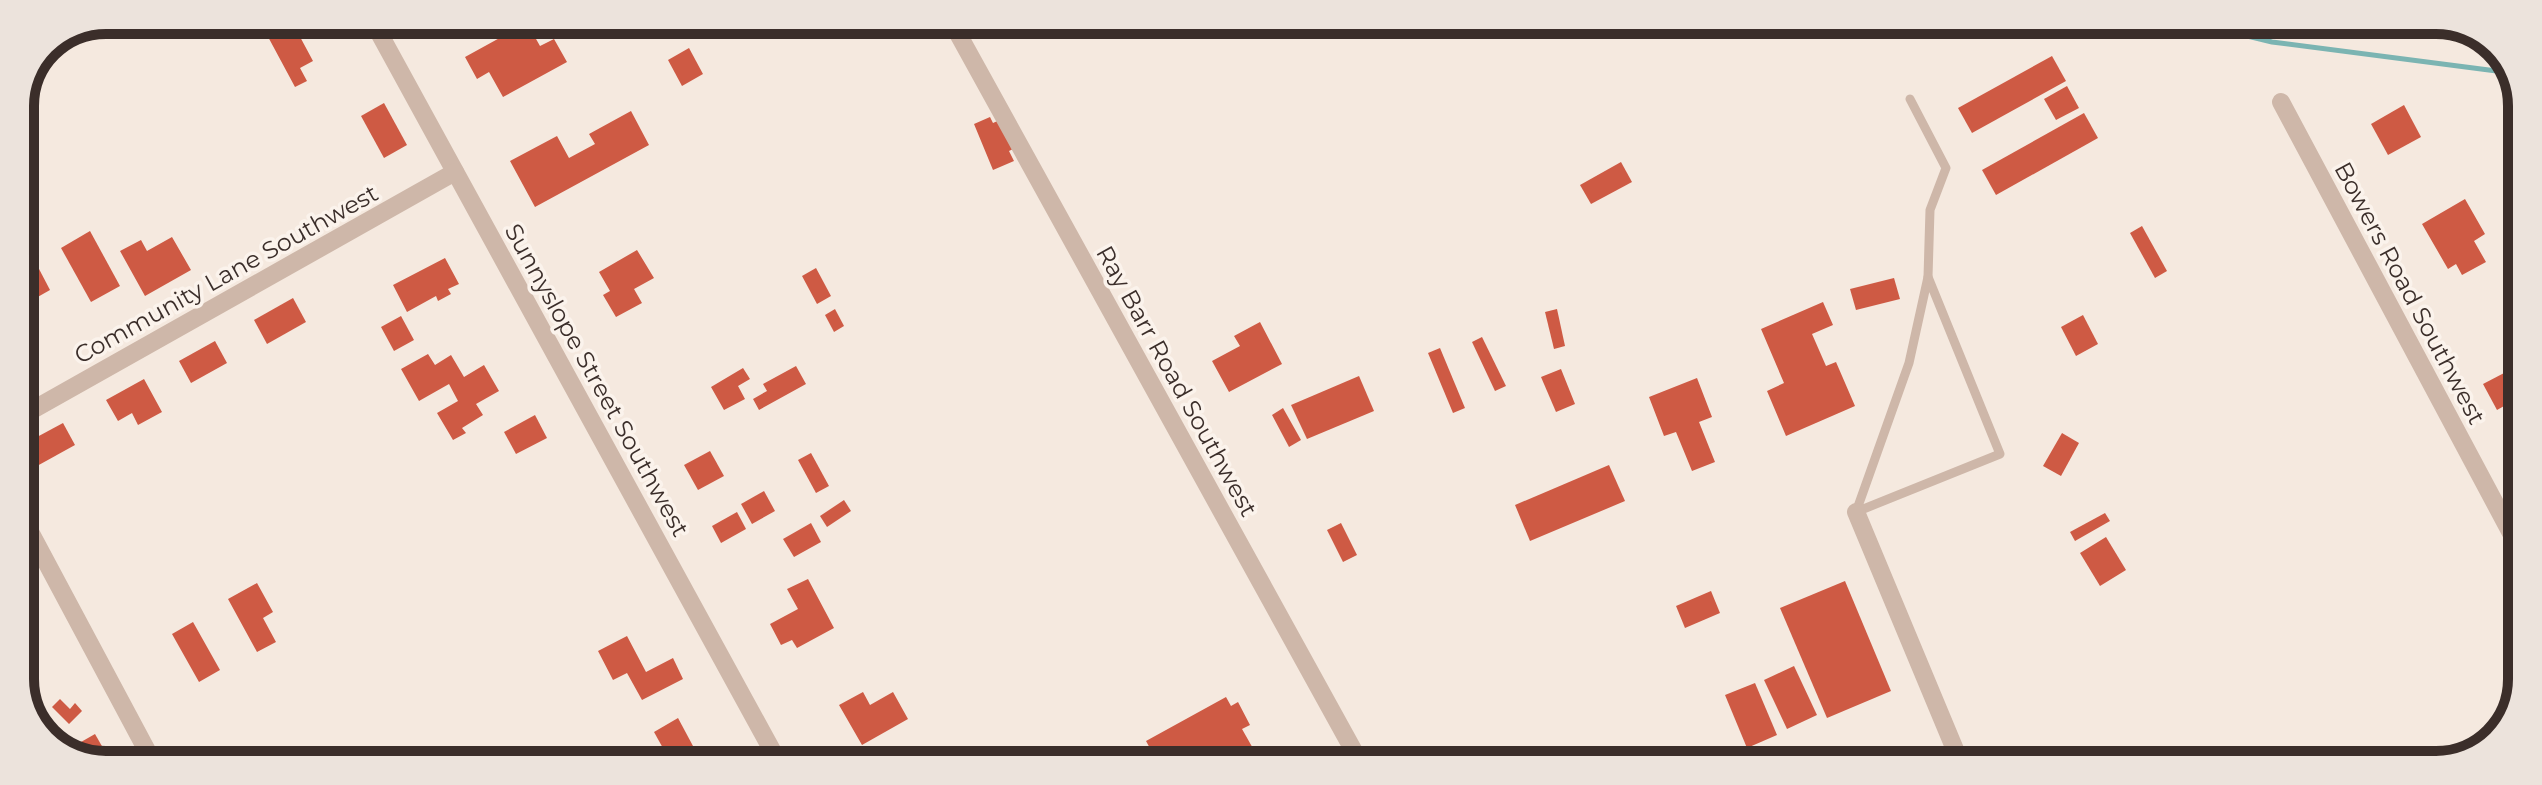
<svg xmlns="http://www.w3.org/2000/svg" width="2542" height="785" font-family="Montserrat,sans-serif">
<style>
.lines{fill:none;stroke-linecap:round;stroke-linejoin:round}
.stream{stroke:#7bb4b2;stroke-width:5}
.building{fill:#ce5a44}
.service{stroke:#ceb7a9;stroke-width:9}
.minor{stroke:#ceb7a9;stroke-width:18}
.labels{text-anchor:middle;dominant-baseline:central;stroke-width:7;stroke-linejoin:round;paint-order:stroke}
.street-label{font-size:24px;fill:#3b2e2a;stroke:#fbf3ec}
.rim{fill:none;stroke:#3b2e2a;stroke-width:10}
</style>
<rect width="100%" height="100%" fill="#f5e9df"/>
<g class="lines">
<polyline class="stream" points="2194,23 2272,42 2512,73"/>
</g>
<g class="building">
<polygon points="259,20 275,20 278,26 291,20 313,61 300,68 307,81 295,87"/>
<polygon points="843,21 867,21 849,31"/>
<polygon points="527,23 540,46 554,39 567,62 503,97 489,72 477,79 465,57"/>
<polygon points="689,48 703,74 682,86 668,60"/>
<polygon points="2052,56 2066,81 1972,133 1958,108"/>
<polygon points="2067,86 2079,108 2056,120 2044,99"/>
<polygon points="384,103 407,145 384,158 361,116"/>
<polygon points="2404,105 2421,137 2388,155 2371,124"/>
<polygon points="631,111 649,145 535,207 510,161 557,136 569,158 595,144 589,134"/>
<polygon points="2084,113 2098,138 1996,195 1982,170"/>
<polygon points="990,117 993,123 1004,118 1017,147 1009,151 1014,161 993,170 974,124"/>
<polygon points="1621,162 1632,182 1591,204 1580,185"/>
<polygon points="2465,199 2485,234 2474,241 2486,262 2462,275 2456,264 2448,269 2422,224"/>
<polygon points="2142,226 2167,271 2155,278 2130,233"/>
<polygon points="90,231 120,286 91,302 61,248"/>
<polygon points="172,237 191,270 145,296 120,251 141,240 147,251"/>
<polygon points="637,250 654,278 634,289 642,303 616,317 603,295 610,291 599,272"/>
<polygon points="445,258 459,284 448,289 451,294 438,301 436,296 407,312 393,285"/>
<polygon points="38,267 50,290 20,307 20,277"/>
<polygon points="816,268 831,296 817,304 802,276"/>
<polygon points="1894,278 1900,299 1856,310 1850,289"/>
<polygon points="293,298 306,322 267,344 254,320"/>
<polygon points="1823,302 1833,325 1812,334 1826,366 1836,362 1855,406 1786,436 1767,391 1784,383 1761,329"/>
<polygon points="835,309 844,326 834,332 825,315"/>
<polygon points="1557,309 1565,346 1554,349 1545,312"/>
<polygon points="2083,315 2098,344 2076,356 2061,327"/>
<polygon points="401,316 414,340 394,351 381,327"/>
<polygon points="1260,322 1282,364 1229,392 1212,361 1240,346 1234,336"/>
<polygon points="1482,337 1506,386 1495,391 1472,342"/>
<polygon points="215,341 227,363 191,383 179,361"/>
<polygon points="1440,348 1465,408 1453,413 1428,353"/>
<polygon points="428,354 435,365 451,355 464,377 484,365 499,391 476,404 483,415 462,428 466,433 453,440 437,413 458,401 449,384 419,401 401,369"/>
<polygon points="796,366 806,384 759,410 753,399 767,391 763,384"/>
<polygon points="743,368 750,379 738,386 745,399 724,410 711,387"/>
<polygon points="1561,369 1575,404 1556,412 1541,377"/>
<polygon points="2506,372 2520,397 2497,410 2483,384"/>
<polygon points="1359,376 1374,411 1307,439 1291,405"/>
<polygon points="1697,378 1712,417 1699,422 1715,462 1692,471 1676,432 1664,436 1649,397"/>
<polygon points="144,379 162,412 138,425 132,413 118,421 106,400"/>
<polygon points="1283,408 1301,440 1289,447 1272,415"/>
<polygon points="535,415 547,438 516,454 504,432"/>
<polygon points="63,423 75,445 37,466 24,444"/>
<polygon points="2062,433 2079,443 2061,476 2043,466"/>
<polygon points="710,451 724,476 698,490 684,465"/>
<polygon points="811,453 829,486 816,493 798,460"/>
<polygon points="1609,465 1625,501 1530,541 1515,505"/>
<polygon points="764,491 775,511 752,524 741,504"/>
<polygon points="844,500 851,511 827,527 820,516"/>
<polygon points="737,512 746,529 721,543 712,526"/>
<polygon points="2105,513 2110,521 2075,541 2070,532"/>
<polygon points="811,523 821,542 794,557 783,539"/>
<polygon points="1341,523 1357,555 1343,562 1327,530"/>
<polygon points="2106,537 2126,570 2100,586 2080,553"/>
<polygon points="808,579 834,628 797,648 792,640 781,645 770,624 798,609 787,589"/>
<polygon points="1845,581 1891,691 1827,718 1780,608"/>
<polygon points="257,583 273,612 263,618 276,642 257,652 228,599"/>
<polygon points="1711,591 1720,613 1685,628 1676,606"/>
<polygon points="193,622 220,670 199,682 172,634"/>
<polygon points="20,625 33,627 25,665 20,664"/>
<polygon points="627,636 646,672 673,658 683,679 642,700 627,673 613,680 598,651"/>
<polygon points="1794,666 1817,715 1787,729 1764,680"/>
<polygon points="1755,683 1777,735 1747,748 1725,695"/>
<polygon points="863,692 870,705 893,692 908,719 862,745 839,705"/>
<polygon points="1226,697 1231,706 1238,702 1250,725 1242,729 1259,759 1251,763 1158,763 1146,741"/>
<polygon points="60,699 70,709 75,703 82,711 69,724 52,707"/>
<polygon points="678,718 693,746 669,759 654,732"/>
<polygon points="95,734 111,762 82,761 74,746"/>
</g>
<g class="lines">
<g class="service">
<polyline points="1910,99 1946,168 1930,210 1928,277"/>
<polygon points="1928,277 2000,454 1856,512 1909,363"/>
</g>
<g class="minor">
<polyline points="372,20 779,763"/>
<polyline points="951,21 1361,764"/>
<polyline points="2281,102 2520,550"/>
<polyline points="20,417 455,172"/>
<polyline points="1856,512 1961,764"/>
<polyline points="20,513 153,762"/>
</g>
</g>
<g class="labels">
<g class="street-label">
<text transform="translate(226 274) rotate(-29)">Community Lane Southwest</text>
<text transform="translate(2410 293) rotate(62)">Bowers Road Southwest</text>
<text transform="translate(597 380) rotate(61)">Sunnyslope Street Southwest</text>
<text transform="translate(1177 381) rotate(61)">Ray Barr Road Southwest</text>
</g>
</g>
<path d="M0 0H2542V785H0ZM106 34H2436A72 72 0 0 1 2508 106V679A72 72 0 0 1 2436 751H106A72 72 0 0 1 34 679V106A72 72 0 0 1 106 34Z" fill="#ece3dc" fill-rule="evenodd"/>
<path class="rim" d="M106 34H2436A72 72 0 0 1 2508 106V679A72 72 0 0 1 2436 751H106A72 72 0 0 1 34 679V106A72 72 0 0 1 106 34Z"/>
</svg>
